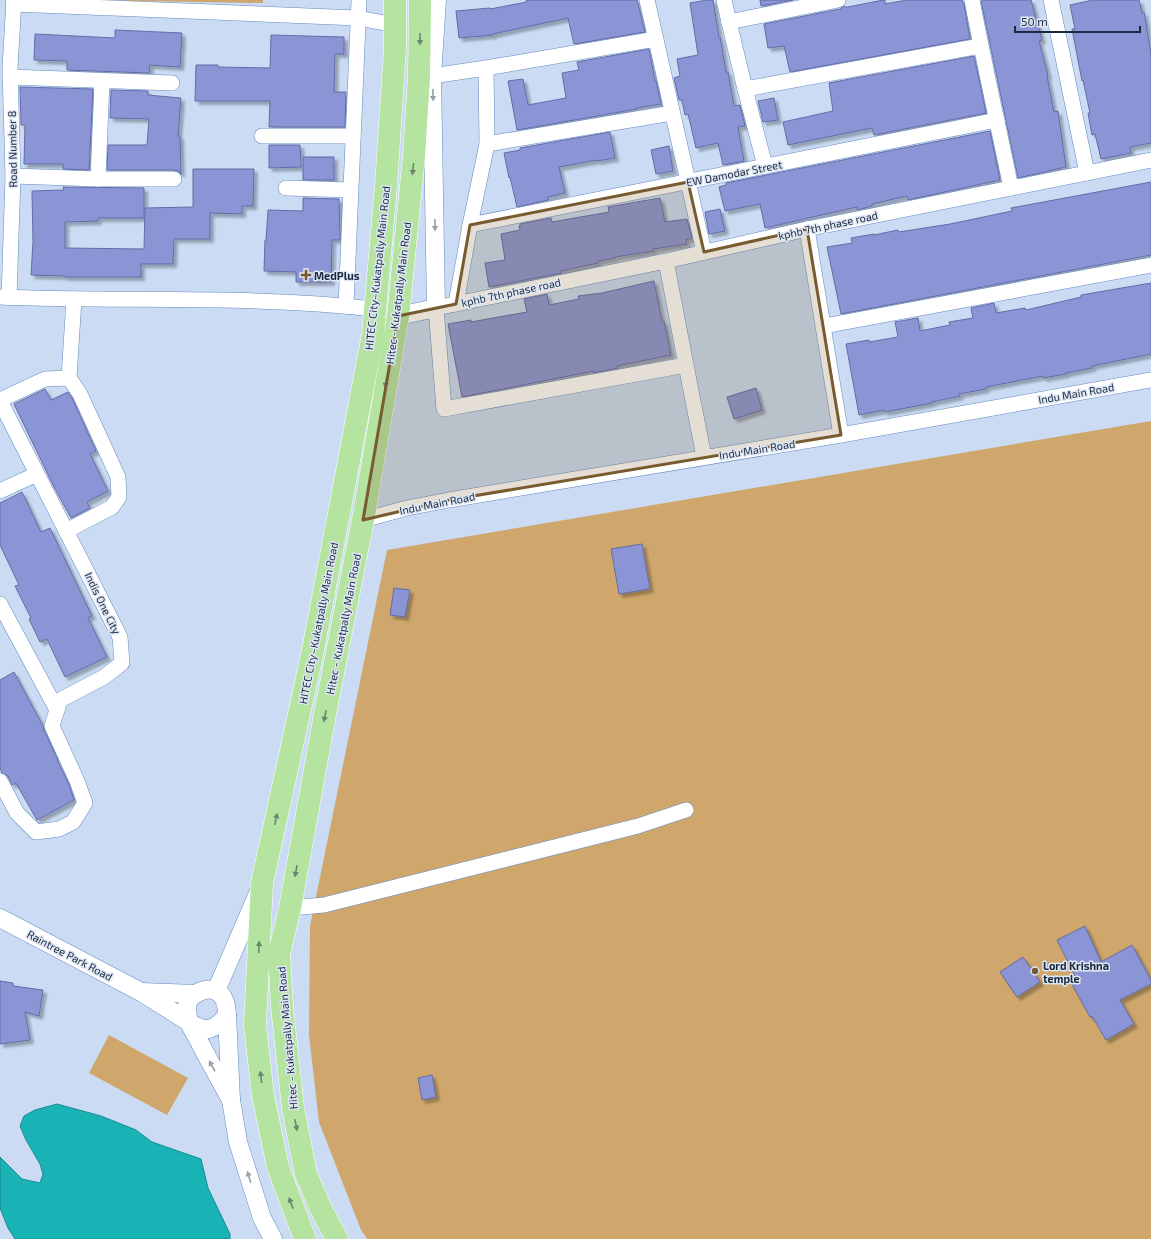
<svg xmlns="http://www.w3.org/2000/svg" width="1151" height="1239" font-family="'Exo 2',sans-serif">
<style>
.green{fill:#cfa76c}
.water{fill:#19b3b6;stroke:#198a92}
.building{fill:#8b95d5;stroke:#636ba7;filter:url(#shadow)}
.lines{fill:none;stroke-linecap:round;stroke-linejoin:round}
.minor-casing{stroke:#648bc2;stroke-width:16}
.tertiary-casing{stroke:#648bc2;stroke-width:19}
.primary-casing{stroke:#fff;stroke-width:23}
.minor{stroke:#fff;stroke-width:15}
.tertiary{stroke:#fff;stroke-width:18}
.primary{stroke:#b5e3a0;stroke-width:22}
.oneway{fill:#678670}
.oneway2{fill:#989fa9}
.marked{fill:#785b2e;fill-opacity:0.2;stroke:#785b2e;stroke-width:3;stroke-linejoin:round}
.poi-dot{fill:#785b2e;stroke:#dfe7f4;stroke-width:1.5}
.labels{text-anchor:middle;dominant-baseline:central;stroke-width:3;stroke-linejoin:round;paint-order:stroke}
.street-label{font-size:11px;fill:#19293f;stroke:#dfe7f4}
.poi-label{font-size:11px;font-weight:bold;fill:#19293f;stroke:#dfe7f4;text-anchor:start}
</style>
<defs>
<filter id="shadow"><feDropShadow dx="3.5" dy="3.5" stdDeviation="1" flood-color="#0004"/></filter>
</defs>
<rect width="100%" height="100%" fill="#cadbf3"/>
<g class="green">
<polygon points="81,0 263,0 263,3"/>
<polygon points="1151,421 1151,1239 367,1239 361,1230 319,1122 309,1035 310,926 387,550"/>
<polygon points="109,1035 188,1078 167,1115 89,1073"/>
</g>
<polygon class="water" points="57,1104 101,1116 136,1130 152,1142 201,1159 208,1188 230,1234 230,1239 15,1239 8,1228 0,1208 0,1157 22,1179 40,1183 43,1174 40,1164 26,1140 20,1126 24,1116 35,1110"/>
<g class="building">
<polygon points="526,0 637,0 645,32 574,44 568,18 493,34 493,35 459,38 456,11 490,8 490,9 527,2"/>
<polygon points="707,0 713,0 719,37 720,37 726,72 728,72 734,106 740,105 745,126 738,127 744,161 723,165 718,143 696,148 688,114 685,115 682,100 679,100 674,78 680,76 677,59 698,55 690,3"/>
<polygon points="760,0 793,0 761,6"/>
<polygon points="883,0 885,0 885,4 907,0 962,0 964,4 970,39 790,72 784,46 768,48 764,24 840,9 844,6 845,7 848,7"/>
<polygon points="985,0 1031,0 1042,40 1039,41 1048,75 1047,76 1054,112 1058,111 1066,167 1018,178 981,1"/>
<polygon points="1093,0 1139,0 1142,13 1144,12 1151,54 1151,143 1130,147 1131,153 1101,159 1095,134 1092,135 1088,113 1090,113 1083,80 1082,81 1072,29 1075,29 1070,5"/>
<polygon points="115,30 182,33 180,67 150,65 149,73 67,70 67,61 34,60 35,34 115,38"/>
<polygon points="271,35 344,37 344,54 335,54 334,92 346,92 345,127 269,127 270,101 195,101 196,65 218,65 218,67 270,68"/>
<polygon points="649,49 655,81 656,81 661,104 637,108 637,109 517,130 508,81 523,79 528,105 566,98 562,73 579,70 577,62"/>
<polygon points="974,56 986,113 874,135 872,128 788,145 783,122 833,111 829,83"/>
<polygon points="20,87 93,89 89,170 63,169 63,164 24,164 25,125 21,125"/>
<polygon points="111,90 148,91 148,95 181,98 178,136 180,136 181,174 178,171 174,170 107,170 108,145 147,145 149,119 110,118"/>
<polygon points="774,98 778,120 763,122 758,101"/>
<polygon points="990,131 1000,180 908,200 907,196 872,204 872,206 857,210 857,207 765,228 760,204 725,211 719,187 726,185 726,183"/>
<polygon points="610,132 615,158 597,161 597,160 559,167 565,193 548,197 548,200 517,207 510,177 509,178 504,153 520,150 520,148"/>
<polygon points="269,145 300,145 301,167 269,168"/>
<polygon points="669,146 673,171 656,174 651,150"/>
<rect x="303" y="157" width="31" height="23"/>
<polygon points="193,169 254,169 253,206 242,206 242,214 210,213 210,239 174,239 173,264 141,264 141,277 65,277 65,276 31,275 33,242 32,191 64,190 63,187 144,188 144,218 98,218 98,221 65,222 65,248 144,249 145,208 193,207"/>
<polygon points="1151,182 1151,255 841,314 827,247 852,243 851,238 874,234 874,235 898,230 899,232 950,224 1012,211 1011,208"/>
<polygon points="303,198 339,199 340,240 332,240 331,282 296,282 296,272 264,271 265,240 266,240 268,210 303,211"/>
<polygon points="660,198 665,222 687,219 692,238 686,240 687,244 653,249 654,251 615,257 615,258 598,261 598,263 560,271 561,273 489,287 485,263 505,260 501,234 520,230 519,226 520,226 520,224 551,218 552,222 609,212 608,207"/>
<polygon points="720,209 725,231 709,234 705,212"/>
<polygon points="654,281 662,322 664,321 671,355 617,366 618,368 594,373 594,371 462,397 448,324 471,320 471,322 527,312 524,299 547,294 549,305 579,299 578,296 602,293"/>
<polygon points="1151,283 1151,354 1092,366 1092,368 1066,373 1066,374 1043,378 1043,376 986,387 986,389 959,394 960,396 932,402 932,403 885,412 884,410 859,415 846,344 869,340 869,342 898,337 895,322 918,318 920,331 950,325 949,322 973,318 971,308 994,303 996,313 1025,308 1026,310 1081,297 1081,295"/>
<polygon points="756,388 762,410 734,419 727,397"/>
<polygon points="45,389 51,400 68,392 72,398 96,451 90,454 108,491 87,502 90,508 71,518 53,485 14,404"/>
<polygon points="22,492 41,532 50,528 92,616 88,618 107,657 65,677 47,639 40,642 29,619 31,618 15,586 19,585 0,545 0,503"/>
<polygon points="642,544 650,589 619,594 611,549"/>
<polygon points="394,588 410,590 405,617 390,615"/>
<polygon points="14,672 43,726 44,730 58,760 57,760 69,784 74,800 37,820 16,783 12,785 8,776 2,773 0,768 0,680"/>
<polygon points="1085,926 1101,962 1132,945 1151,980 1151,984 1120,1000 1134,1024 1106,1040 1092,1016 1090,1017 1069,979 1075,976 1057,940"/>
<polygon points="1023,957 1040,982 1017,997 1000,972"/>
<polygon points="0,981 13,983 13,986 43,990 39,1016 25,1012 30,1040 0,1044"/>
<polygon points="432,1075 436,1097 422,1100 418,1078"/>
</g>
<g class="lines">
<g class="minor-casing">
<g id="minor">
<polyline points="647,0 704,252"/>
<polyline points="724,0 729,22 838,0"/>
<path d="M972 0C984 63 998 125 1011 188"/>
<polyline points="1051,0 1087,173"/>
<polyline points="13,4 358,18 395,25"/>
<polyline points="729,22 745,89 980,46"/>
<polyline points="432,76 486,68 656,39"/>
<polyline points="10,77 172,83"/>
<polyline points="745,89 765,166"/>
<polyline points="262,136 353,136"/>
<polyline points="487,144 672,113"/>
<polyline points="13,176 98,179 174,179"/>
<polyline points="98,179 102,81"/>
<polyline points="286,188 350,190"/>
<polyline points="470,225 997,120"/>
<polyline points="807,229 841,435"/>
<polyline points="666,261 686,365 444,409 436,308 666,261 807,229 1151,160"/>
<path d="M0 297C125 302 250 295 374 309"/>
<polyline points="9,298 13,176 10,68 14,0"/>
<polyline points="456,304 470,225 487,144 486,68"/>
<polyline points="346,306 359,0"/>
<polyline points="824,326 1151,265"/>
<polyline points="686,365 704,457"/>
<polyline points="69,378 74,299"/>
<polyline points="0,400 45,379 69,378 80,394 118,477 119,497 112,507 66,531"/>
<polyline points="0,401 120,637 122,663 104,677 60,700 52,726 77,781 85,803 73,822 59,829 36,832 17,813 0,781"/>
<polyline points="0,491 37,474"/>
<polyline points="363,520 407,508 449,500 841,435 1151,380"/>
<polyline points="0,604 57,710"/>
<polyline points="290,908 324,905 638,826 686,810"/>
</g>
</g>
<g class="tertiary-casing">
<g id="tertiary">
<polyline points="398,316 436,308 432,76 437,0"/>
<path d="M0 918 141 992 189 1022C206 1034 215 1030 227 1015 227 1007 225 995 216 991 206 986 188 995 187 1006 187 1010 188 1018 189 1022 191 1028 196 1035 199 1041 209 1061 220 1080 231 1100"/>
<polyline points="216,991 259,891"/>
<polyline points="141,992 196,994"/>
<polyline points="227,1015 231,1100 238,1142 262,1218 273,1239"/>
</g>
</g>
<g class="primary-casing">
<g id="primary">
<polyline points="305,1239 278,1167 263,1096 255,1025 262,883 313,650 373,334 386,186 395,48 395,0"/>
<polyline points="337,1239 320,1207 306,1174 293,1108 282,1007 279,954 290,908 325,714 363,520 398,316 414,156 419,76 420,0"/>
</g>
</g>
<use href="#minor" class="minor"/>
<use href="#tertiary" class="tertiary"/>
<use href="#primary" class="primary"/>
</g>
<defs><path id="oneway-solid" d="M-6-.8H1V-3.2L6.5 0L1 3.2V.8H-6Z"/></defs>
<g class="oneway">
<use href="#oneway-solid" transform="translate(420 39) rotate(91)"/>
<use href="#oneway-solid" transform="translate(413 169) rotate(96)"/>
<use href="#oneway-solid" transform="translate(386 382) rotate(100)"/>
<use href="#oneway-solid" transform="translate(325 716) rotate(101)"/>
<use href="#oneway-solid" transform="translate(276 819) rotate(-78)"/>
<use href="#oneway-solid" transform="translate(296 871) rotate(100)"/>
<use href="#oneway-solid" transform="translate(259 947) rotate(-87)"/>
<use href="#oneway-solid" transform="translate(261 1077) rotate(-96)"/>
<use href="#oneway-solid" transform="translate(296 1125) rotate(79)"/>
<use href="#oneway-solid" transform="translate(291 1203) rotate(-110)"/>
</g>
<g class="oneway2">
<use href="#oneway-solid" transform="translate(433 95) rotate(89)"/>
<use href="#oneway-solid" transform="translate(435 225) rotate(89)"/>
<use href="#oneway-solid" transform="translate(212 1066) rotate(-119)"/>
<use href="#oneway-solid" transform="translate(249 1177) rotate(-107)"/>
</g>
<path class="marked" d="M688 182 704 252 807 229 841 435 449 500 363 520 398 316 456 304 470 225Z"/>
<g class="poi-dot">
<path d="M304 269h4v4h4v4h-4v4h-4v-4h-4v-4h4z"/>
<circle cx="1035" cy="971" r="4"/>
</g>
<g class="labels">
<g class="street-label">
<text transform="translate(12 149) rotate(-91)">Road Number 8</text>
<text transform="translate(734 173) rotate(-11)">EW Damodar Street</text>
<text transform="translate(828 225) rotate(-12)">kphb 7th phase road</text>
<text transform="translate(377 268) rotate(-84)">HITEC City–Kukatpally Main Road</text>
<text transform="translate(511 292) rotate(-12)">kphb 7th phase road</text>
<text transform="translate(398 293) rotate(-83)">Hitec - Kukatpally Main Road</text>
<text transform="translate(1076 393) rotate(-10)">Indu Main Road</text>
<text transform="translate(757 449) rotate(-9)">Indu Main Road</text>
<text transform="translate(437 503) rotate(-11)">Indu Main Road</text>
<text transform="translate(103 603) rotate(64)">Indis One City</text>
<text transform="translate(318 623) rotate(-79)">HITEC City–Kukatpally Main Road</text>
<text transform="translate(343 624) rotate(-79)">Hitec - Kukatpally Main Road</text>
<text transform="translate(70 955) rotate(28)">Raintree Park Road</text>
<text transform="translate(287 1038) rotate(-95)">Hitec - Kukatpally Main Road</text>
</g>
<g class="poi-label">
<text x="314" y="275">MedPlus</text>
<text x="1043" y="965">Lord Krishna<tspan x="1043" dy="13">temple</tspan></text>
</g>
</g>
<path d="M1015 26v6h125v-6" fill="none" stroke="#19293f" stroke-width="2"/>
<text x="1021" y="26" font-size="12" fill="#19293f" stroke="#dfe7f4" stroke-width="3" paint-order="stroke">50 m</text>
</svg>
